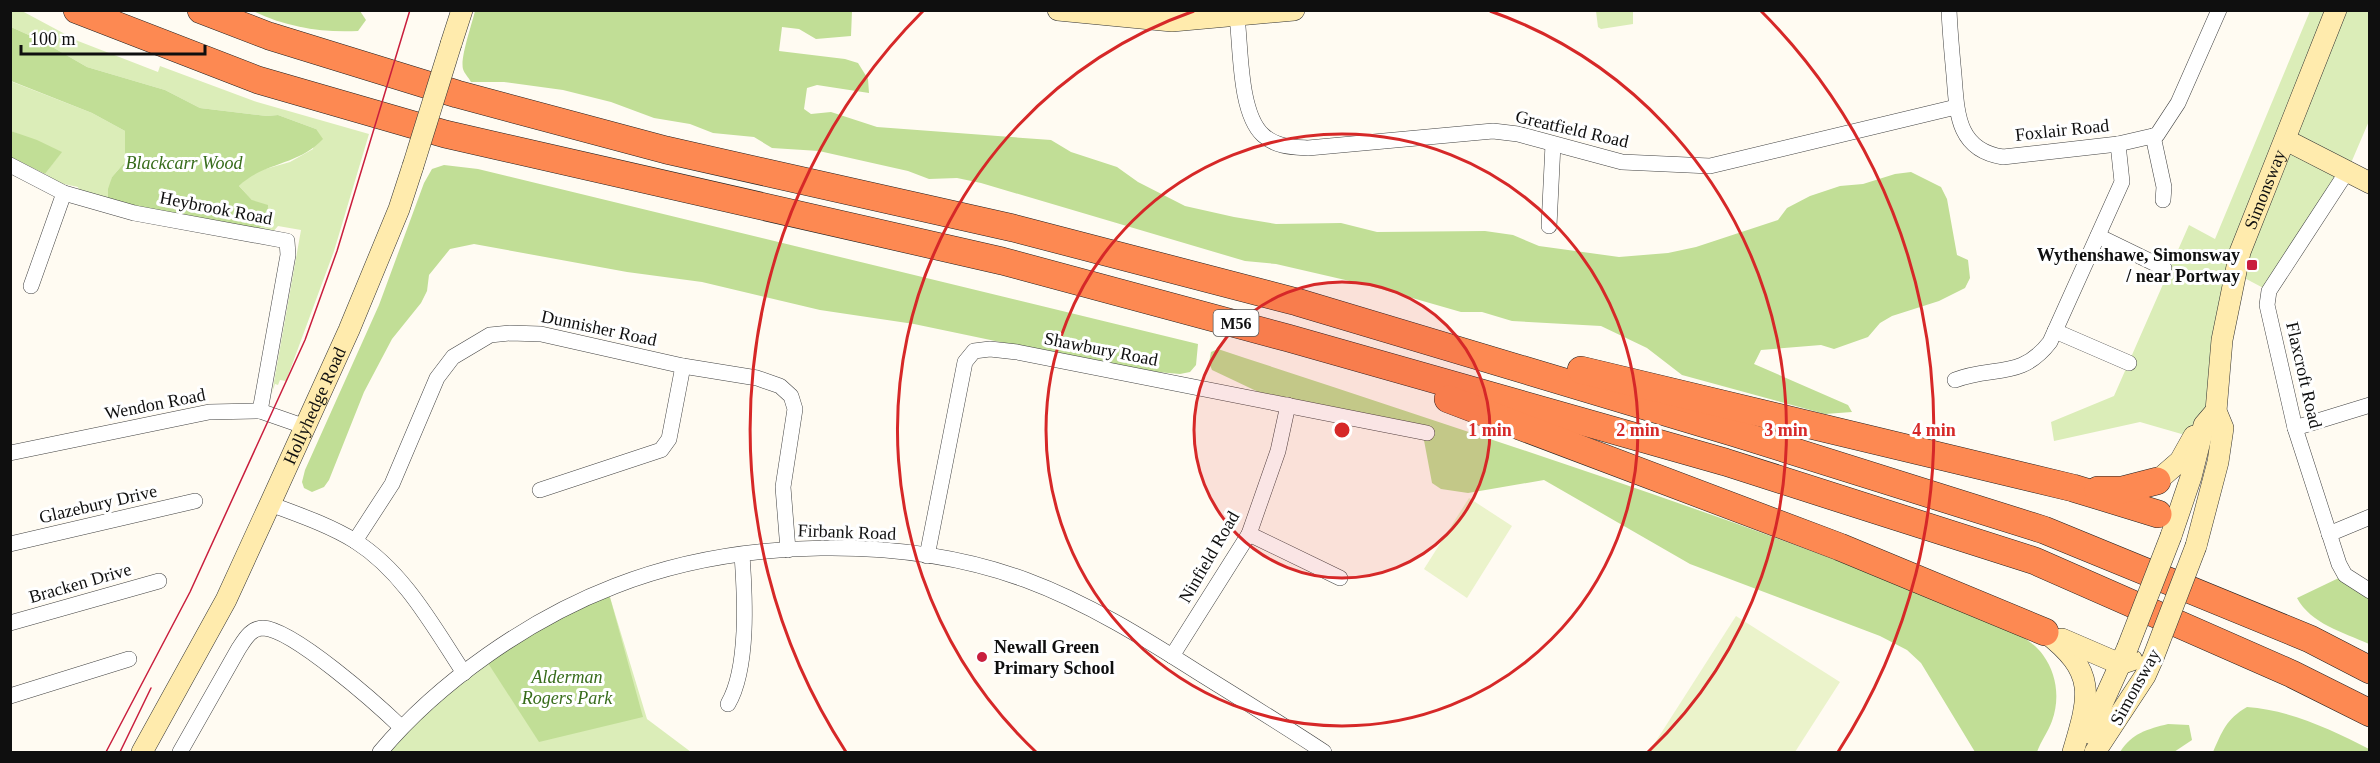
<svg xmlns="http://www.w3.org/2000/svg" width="2380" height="763" font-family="'Times New Roman',serif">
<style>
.green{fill:#dbedb8}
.forest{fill:#c1de96}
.pitch{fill:#ebf3cb}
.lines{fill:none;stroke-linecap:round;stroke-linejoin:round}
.street-casing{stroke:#424242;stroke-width:16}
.secondary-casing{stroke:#313131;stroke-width:22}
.highway-casing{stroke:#202020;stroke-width:28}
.street{stroke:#fff;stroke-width:15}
.secondary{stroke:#ffebad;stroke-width:21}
.highway{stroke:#fd8952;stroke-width:27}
.tram{stroke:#c91e3d;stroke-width:1.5}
.secondary-bridge-casing{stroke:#313131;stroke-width:22;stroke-linecap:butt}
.secondary-bridge{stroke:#ffebad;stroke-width:21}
.ring{fill:none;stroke:#d62828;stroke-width:3}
.poi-dot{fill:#c91e3d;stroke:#fff;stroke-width:2}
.labels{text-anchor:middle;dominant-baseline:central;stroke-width:6;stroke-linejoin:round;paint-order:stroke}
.shield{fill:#fff;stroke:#575757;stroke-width:1.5}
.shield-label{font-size:16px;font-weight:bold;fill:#0f0f0f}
.street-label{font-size:18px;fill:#0f0f0f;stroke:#fff}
.park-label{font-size:18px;font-style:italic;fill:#376c1b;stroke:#fff}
.poi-label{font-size:18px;font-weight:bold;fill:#0f0f0f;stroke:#fff;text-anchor:end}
.centre{fill:#d62828;stroke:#fff;stroke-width:3}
.ring-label{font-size:18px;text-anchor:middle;font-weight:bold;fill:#d62828;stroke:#fff;stroke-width:6;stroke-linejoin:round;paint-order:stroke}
</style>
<rect width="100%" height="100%" fill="#fffbf2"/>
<g class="green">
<polygon points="11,11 22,11 78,41 158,72 160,66 257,102 369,134 334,251 286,381 280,380 278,385 275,384 272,393 301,230 278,226 272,233 257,230 252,200 239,186 251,173 290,162 313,149 316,129 278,115 267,116 200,108 165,90 87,67 42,41 11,27"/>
<polygon points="1596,11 1633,11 1633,24 1601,29 1598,27"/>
<polygon points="2310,11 2369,11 2369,121 2348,170 2269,291 2235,273 2216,411 2185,435 2140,422 2054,441 2051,422 2114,396 2189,225 2215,239"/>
<polygon points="10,81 92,113 125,131 125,162 112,177 108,200 80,193 78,187 59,183 45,174 61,152 11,131"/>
<polygon points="609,594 647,719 691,752 388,752 462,678"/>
</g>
<g class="forest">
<path d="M253 11H360L366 20 358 31C322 33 286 27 253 11Z"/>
<path d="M475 11H852L851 36 816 39 799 29 782 27 779 51 845 59 858 63 868 79 869 93 817 85 807 88 804 109 811 114 831 112 877 127 1051 140 1071 152 1117 167 1138 182 1185 206 1234 217 1276 224 1341 223 1377 232 1485 231 1513 235 1539 246 1619 257 1668 253 1696 247 1778 220 1787 208 1810 196 1840 186 1863 184 1895 174 1911 172 1941 187 1947 199 1957 255 1968 260 1970 278 1965 288 1939 301 1892 316 1880 323 1868 337 1834 349 1821 345 1761 350 1754 364 1848 405 1852 412 1825 414 1682 375 1647 348 1601 326 1512 321 1482 312H1461L1367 285 1276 264 1245 261 981 183 957 178 929 179 908 171 819 151 772 148 754 137 713 133 690 124 654 118 611 102 563 90 504 82H471C469 78 464 73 463 69 460 58 472 24 475 11Z"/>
<path d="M11 27 42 41 87 67 165 90 200 108 267 116 278 115 316 129 323 139C298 166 263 162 239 186L252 200 268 205C268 219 264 227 251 234L108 205V189L112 177 125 162V131L92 113 11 81Z"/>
<polygon points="11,131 37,140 62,152 45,174 11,157"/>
<polygon points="444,165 478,169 1198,344 1196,365 1190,372 1180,374 1135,370 914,324 820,310 702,282 627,272 474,244 450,249 429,275 427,291 421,303 392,339 364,392 329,480 324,487 312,492 304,488 302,482 305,470 379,305 424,183 432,169"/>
<path d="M1218 349C1444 424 1671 496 1893 582 1930 596 2022 624 2043 655 2057 674 2060 699 2052 721 2048 732 2041 741 2037 752H1975L1921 663 1907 650 1880 636 1690 564 1544 480 1468 493 1441 489 1432 483 1423 435 1269 397 1212 370 1209 363 1211 352Z"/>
<path d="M2345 575 2369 591V644C2343 632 2311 624 2297 598Z"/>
<polygon points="609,594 643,717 539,742 486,660 504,647"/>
<path d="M2247 707C2290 710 2332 730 2369 749V752H2213C2222 732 2226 719 2247 707Z"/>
<path d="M2168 724 2189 725 2192 740 2174 752H2120C2132 733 2148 729 2168 724Z"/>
</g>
<g class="pitch">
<polygon points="1469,498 1512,526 1467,598 1424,569"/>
<polygon points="1736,616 1840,682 1795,752 1649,752"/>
</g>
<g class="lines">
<g class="street-casing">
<g id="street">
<path d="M1949 10C1950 32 1952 54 1954 75 1957 113 1957 150 2003 157L2118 144 2157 135 2178 103 2219 10"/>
<path d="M1237 17C1241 48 1239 113 1263 135 1276 147 1292 147 1308 148L1493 131 1518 134 1622 162 1710 166 1956 107"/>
<polyline points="2153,136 2164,187 2163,200"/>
<polyline points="10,165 64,193 134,213 287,241 288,255 260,411"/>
<polyline points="2348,170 2269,291 2267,305 2295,428 2339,564 2345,575 2370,591"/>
<polyline points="1549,226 1553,144"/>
<polyline points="2098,236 2164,268"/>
<polyline points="31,286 64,193"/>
<polyline points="2055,331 2129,363"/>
<path d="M1955 380C1993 365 2021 380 2050 342L2122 182 2118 144"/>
<polyline points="2295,428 2370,405"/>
<polyline points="10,453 209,412 260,411 306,427"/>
<polyline points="540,490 661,450 669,439 683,366"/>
<path d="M270 504C299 515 329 525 355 541 404 572 433 626 464 673"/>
<polyline points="1249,534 1340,578"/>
<polyline points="2329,534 2370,517"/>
<polyline points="355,541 392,484 437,378 453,357 490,335 510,333 541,334 683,366 757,378 780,386 791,396 795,409 783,487 788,550"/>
<polyline points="10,544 195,501"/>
<polyline points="927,556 965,362 974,351 990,349 1017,352 1427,433"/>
<polyline points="10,623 159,581"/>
<polyline points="1172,656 1249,534 1278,451 1288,405"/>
<polyline points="10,696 129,659"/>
<path d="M728 704C749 668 745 596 742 555"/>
<path d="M180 752 239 648C245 639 251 628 263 628 293 629 378 705 401 727"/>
<path d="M380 752C439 682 529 619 615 586 738 538 903 535 1026 580 1088 603 1144 638 1199 673 1241 699 1283 725 1324 752"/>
</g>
</g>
<g class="secondary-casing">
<g id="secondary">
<polyline points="1058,10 1172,21 1294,10"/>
<polyline points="451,44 462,10"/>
<polyline points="2286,140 2370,183"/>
<polyline points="2157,481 2180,461 2194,436"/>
<polyline points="2171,536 2191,477 2204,425 2216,411"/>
<path id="s1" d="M2196 546 2218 462 2223 428 2216 411 2222 340 2240 252 2336 10"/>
<path d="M2045 632C2097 672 2090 695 2073 752"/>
<polyline points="2062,639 2120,664 2132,660"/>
<polyline points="2089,733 2127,649"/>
<path id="s2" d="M142 752 226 600 270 504 349 330 399 209 413 166"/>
<polyline points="2095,752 2145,676 2153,658"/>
</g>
</g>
<g class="highway-casing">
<g id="highway">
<polyline points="77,10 258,80 445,134 1002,261 1288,338 1725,462 2035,561 2292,674 2370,713"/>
<polyline points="201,10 269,36 457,94 666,150 1013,228 1297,302 1735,433 2044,530 2310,639 2370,670"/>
<polyline points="1581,370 2073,488 2158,514"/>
<polyline points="1448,399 1840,547 2045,632"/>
<polyline points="2098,490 2122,490 2157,481"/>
</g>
</g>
<use href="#street" class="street"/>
<use href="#secondary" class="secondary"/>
<use href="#highway" class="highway"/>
<g class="tram">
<polyline points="106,752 190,592 305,340 337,251 410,10"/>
<polyline points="120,752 151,688"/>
</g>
<g class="secondary-bridge-casing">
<g id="secondary-bridge">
<polyline points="413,166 451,44"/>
<polyline points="2127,649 2171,536"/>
<polyline points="2153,658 2196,546"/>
</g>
</g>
<use href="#secondary-bridge" class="secondary-bridge"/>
</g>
<circle cx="1342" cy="430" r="148" fill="#d62828" fill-opacity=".12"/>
<g class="ring">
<circle cx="1342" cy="430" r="148"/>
<circle cx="1342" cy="430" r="296"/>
<path d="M1036 752A444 444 0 0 1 1194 11M1490 11A444 444 0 0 1 1648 752"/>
<path d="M846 752A592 592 0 0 1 923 11M1761 11A592 592 0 0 1 1838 752"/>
</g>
<g class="poi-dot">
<rect x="2246" y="259" width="12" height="12" rx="3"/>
<circle cx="982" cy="657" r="6"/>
</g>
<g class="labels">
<rect class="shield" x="1213.5" y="310" width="45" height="26" rx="4.5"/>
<g class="shield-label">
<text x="1236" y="323">M56</text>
</g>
<g class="street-label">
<text transform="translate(1572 129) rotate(13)">Greatfield Road</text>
<text transform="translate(2062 130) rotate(-6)">Foxlair Road</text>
<text stroke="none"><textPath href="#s1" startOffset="368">Simonsway</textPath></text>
<text transform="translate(216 208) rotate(11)">Heybrook Road</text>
<text transform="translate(599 328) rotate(12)">Dunnisher Road</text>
<text transform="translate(1101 349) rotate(11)">Shawbury Road</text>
<text transform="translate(2304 375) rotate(77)">Flaxcroft Road</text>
<text transform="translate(155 404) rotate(-11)">Wendon Road</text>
<text stroke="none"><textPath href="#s2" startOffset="387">Hollyhedge Road</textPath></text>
<text transform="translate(98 504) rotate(-13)">Glazebury Drive</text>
<text transform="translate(847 532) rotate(2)">Firbank Road</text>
<text transform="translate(1209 557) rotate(-60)">Ninfield Road</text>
<text transform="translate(80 583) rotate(-16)">Bracken Drive</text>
<text transform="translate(2135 687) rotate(-61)">Simonsway</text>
</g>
<g class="park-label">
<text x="184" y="163">Blackcarr Wood</text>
<text x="567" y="677">Alderman<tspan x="567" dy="21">Rogers Park</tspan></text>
</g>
<g class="poi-label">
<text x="2240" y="255">Wythenshawe, Simonsway<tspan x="2240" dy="21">/ near Portway</tspan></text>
<text x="994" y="647" text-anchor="start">Newall Green<tspan x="994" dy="21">Primary School</tspan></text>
</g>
</g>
<circle cx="1342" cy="430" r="9" class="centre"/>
<g class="ring-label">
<text x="1490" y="436">1 min</text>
<text x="1638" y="436">2 min</text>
<text x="1786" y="436">3 min</text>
<text x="1934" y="436">4 min</text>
</g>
<rect width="2380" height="763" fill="none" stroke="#0f0f0f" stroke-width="24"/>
<path d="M21 45v9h184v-9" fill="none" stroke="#0f0f0f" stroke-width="3"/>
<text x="30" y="45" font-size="18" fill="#0f0f0f" stroke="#ffffff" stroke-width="4.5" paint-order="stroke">100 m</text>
</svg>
